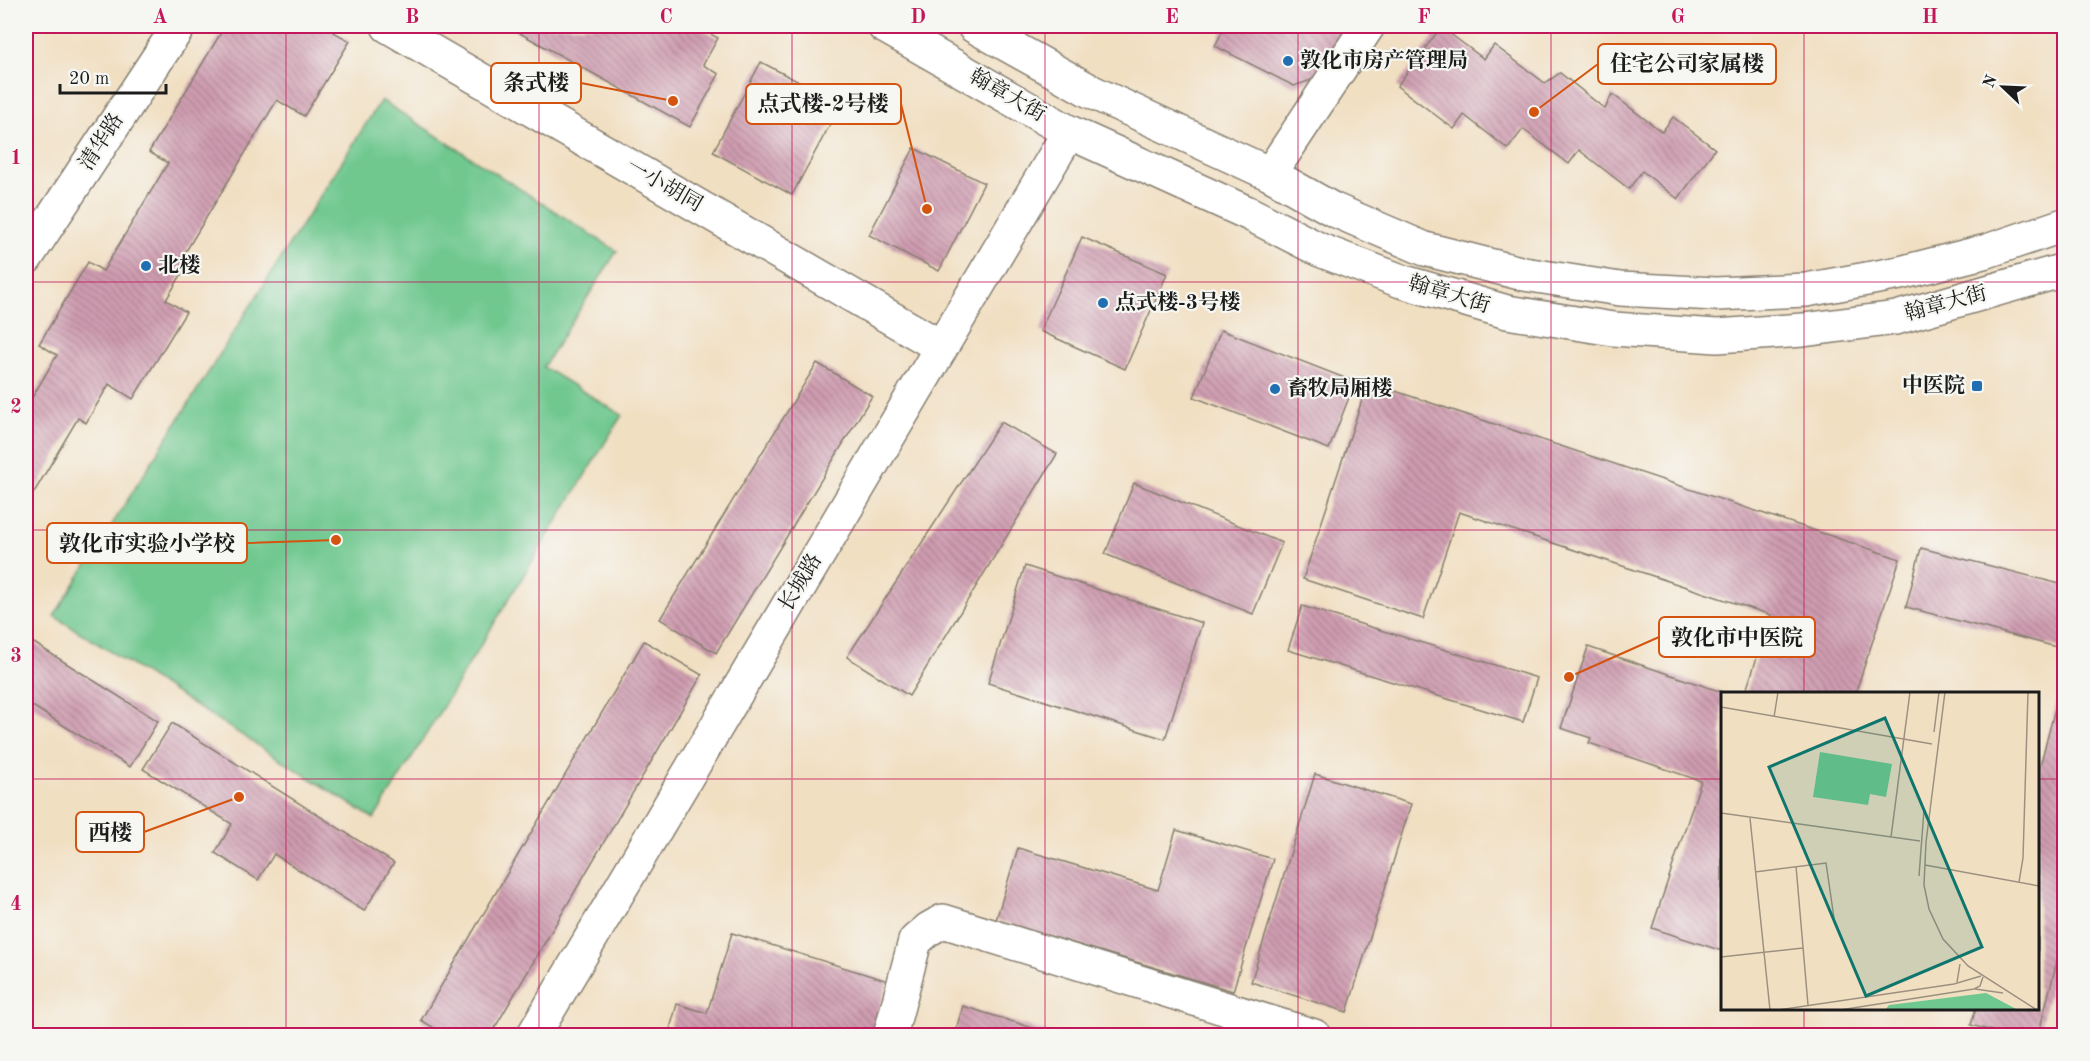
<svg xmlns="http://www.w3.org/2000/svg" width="2090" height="1061" font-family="'Old Standard TT','Noto Serif SC',serif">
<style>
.grass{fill:#6fc88f;stroke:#467256;stroke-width:1.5}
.building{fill:url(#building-back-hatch)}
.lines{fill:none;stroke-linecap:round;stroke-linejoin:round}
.minor-casing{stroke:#867e6f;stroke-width:36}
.tertiary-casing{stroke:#867e6f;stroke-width:36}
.primary-casing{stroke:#867e6f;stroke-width:36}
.minor{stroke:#fff;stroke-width:33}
.tertiary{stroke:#fff;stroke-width:33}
.primary{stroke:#fff;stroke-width:33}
.grid{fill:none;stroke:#c2185b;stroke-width:1.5;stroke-opacity:0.55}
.poi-dot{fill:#1f6fb2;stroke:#f6f6f2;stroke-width:2}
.labels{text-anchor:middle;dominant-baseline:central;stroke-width:4.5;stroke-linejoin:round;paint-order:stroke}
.poi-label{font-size:21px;font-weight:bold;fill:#1c1c1c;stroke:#f6f6f2;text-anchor:start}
.street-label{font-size:21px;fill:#1c1c1c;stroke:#f6f6f2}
.inset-road{fill:none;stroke:#9c9180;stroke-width:1.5}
.view{fill:#0f766e;fill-opacity:0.15;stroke:#0f766e;stroke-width:3}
.inset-edge{fill:none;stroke:#1c1c1c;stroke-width:3}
.leader{fill:none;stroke:#d4530e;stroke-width:2}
.callout-dot{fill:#d4530e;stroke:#f6f6f2;stroke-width:2}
.callout{fill:#f6f6f2;stroke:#d4530e;stroke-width:2}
.callout-label{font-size:22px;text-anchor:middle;font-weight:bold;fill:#1c1c1c}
.neatline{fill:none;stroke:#c2185b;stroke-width:2}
.grid-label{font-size:20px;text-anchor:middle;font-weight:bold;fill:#c2185b}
</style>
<defs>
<pattern id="building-back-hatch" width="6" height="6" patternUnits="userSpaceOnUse" patternTransform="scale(1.5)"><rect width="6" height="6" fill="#cf9cb0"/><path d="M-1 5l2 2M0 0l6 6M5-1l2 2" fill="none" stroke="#a77e8e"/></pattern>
</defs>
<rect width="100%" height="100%" fill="#f6f6f2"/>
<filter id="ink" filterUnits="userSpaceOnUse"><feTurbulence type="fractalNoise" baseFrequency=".0167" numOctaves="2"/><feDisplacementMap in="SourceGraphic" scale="12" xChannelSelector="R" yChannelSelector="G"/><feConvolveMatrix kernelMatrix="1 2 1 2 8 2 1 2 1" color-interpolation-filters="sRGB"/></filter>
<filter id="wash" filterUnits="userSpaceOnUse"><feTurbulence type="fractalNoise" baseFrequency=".008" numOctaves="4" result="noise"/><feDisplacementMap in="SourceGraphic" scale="24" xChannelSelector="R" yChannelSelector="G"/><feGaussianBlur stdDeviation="1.35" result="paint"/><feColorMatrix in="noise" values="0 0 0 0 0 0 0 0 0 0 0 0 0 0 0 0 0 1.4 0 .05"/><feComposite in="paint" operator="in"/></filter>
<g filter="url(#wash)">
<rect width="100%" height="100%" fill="#f1dfc2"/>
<polygon class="grass" points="381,100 617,251 543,367 622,415 374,819 54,616"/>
<g id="blocks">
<g class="building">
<polygon points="225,26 323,26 350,41 304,116 277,100 183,256 190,260 166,300 186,312 133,399 109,384 86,423 78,418 26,506 26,408 57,355 39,344 88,262 103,271 168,163 149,152"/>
<polygon points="507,26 696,26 718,38 703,65 719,74 690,127"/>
<polygon points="1225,26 1351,26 1323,76 1294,86 1215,46"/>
<polygon points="1441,27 1484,59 1494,45 1545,83 1560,73 1605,109 1612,94 1662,132 1673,117 1715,149 1678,199 1642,171 1629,189 1579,150 1569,164 1523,129 1508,149 1464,115 1454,129 1397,86"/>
<polygon points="761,62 841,104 792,195 713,152"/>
<polygon points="914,148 984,183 939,271 869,235"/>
<polygon points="1082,237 1167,274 1125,369 1040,331"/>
<polygon points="1221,330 1355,382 1329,449 1194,397"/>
<polygon points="817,363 872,396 716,653 660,619"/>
<polygon points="1368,382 1900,559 1855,694 1745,694 1771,615 1459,512 1423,619 1303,579"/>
<polygon points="1001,422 1057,454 909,696 847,657"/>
<polygon points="1134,483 1282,543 1253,614 1105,554"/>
<polygon points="1921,548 2064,585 2064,649 1906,607"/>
<polygon points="1025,566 1202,623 1165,739 988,683"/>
<polygon points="1302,606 1537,678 1523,722 1288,650"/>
<polygon points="26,638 158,721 130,767 26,702"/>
<polygon points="644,641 702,675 490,1036 447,1036 421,1020"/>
<polygon points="1588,647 1722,692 1722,951 1652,928 1701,781 1589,743 1591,738 1561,728"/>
<polygon points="2064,674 2064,934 2038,1036 2011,1036 1971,1025 1976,1008 2038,1008 2038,774"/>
<polygon points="172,723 394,863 364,911 274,854 258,880 215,853 232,824 143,769"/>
<polygon points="1315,774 1411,804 1347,1012 1251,982"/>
<polygon points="1176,830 1273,859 1233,991 996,920 1018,848 1158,890"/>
<polygon points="732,933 888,981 872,1036 668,1036 677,1004 707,1013"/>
<polygon points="963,1006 1055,1035 1055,1036 954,1036"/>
</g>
</g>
</g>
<g filter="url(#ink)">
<use href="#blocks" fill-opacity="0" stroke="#867e6f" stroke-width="1.5"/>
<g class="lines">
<g class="minor-casing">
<g id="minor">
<polyline points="388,26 941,347"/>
<polyline points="1270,174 1368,26"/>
<polyline points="533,1036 1069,132"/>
<polyline points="890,1036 915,941 929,929 943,921 1314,1036"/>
</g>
</g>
<g class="tertiary-casing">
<polyline id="tertiary" points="26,258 179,26"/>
</g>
<g class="primary-casing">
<g id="primary">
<polyline points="884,26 1069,132 1250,214 1320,250 1401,281 1507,312 1613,329 1717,336 1803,330 1896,318 2064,270"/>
<polyline points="974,26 1092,92 1270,174 1332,209 1425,249 1524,274 1620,289 1716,294 1806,290 1900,273 1987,251 2064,225"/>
</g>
</g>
<use href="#minor" class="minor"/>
<use href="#tertiary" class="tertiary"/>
<use href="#primary" class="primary"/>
</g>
</g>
<path class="grid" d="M286 26V1036M539 26V1036M792 26V1036M1045 26V1036M1298 26V1036M1551 26V1036M1804 26V694M26 282H2064M26 530H2064M26 779H1722M2038 779H2064M1804 1008V1036"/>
<g class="poi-dot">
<circle cx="1288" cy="61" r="6"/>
<circle cx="146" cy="266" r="6"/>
<circle cx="1103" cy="303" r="6"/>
<rect x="1971" y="380" width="12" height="12" rx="3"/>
<circle cx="1275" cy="389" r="6"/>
</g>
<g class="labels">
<g class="poi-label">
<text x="1300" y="61">敦化市房产管理局</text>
<text x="158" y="266">北楼</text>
<text x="1115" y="303">点式楼-3号楼</text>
<text x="1965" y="386" text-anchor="end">中医院</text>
<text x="1287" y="389">畜牧局厢楼</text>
</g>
<g class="street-label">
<text transform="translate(1007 96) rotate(30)">翰章大街</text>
<text transform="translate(102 142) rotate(-57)">清华路</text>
<text transform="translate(664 186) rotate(30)">一小胡同</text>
<text transform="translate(1449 295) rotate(17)">翰章大街</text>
<text transform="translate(1946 304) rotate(-15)">翰章大街</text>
<text transform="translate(801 583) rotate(-59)">长城路</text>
</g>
</g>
<g transform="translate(1721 692)">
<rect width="318" height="318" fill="#f1dfc2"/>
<path d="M99 60 171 72 165 105 149 102 147 113 92 105Z" fill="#6fc88f"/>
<path d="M265 301 297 318H164L168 313Z" fill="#6fc88f"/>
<path class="inset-road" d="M224 0 205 150 203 193 208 217 222 247 247 274 316 318M0 15 211 52M53 25 57 0M213 40 218 0M0 121 199 149M29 126 49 318M170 145 189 0M204 173 318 194M75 174 87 313M34 180 105 171 113 226M198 184 203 118M298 190 302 166 307 0M0 265 82 256M236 290 239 272M254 297 282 301M57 318 233 292 260 284M119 318 253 297 259 294 262 285"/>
<path class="view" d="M164 26 261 255 145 304 48 75Z"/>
<rect width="318" height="318" class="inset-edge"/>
</g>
<path class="leader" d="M1534 112L1598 64M673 101L581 83M927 209L901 104M336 540L247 543M1569 677L1659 637M239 797L144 832"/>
<g class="callout-dot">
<circle cx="1534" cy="112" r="6"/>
<circle cx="673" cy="101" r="6"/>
<circle cx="927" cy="209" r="6"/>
<circle cx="336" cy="540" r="6"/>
<circle cx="1569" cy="677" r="6"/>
<circle cx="239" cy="797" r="6"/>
</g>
<g class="callout">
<rect x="1598" y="44" width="178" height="40" rx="6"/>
<rect x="491" y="63" width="90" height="40" rx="6"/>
<rect x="746" y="84" width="155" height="40" rx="6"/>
<rect x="47" y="523" width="200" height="40" rx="6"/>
<rect x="1659" y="617" width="156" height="40" rx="6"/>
<rect x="76" y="812" width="68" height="40" rx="6"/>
</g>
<g class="callout-label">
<text x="1687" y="71">住宅公司家属楼</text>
<text x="536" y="90">条式楼</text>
<text x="823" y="111">点式楼-2号楼</text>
<text x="147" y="551">敦化市实验小学校</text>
<text x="1737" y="645">敦化市中医院</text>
<text x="110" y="840">西楼</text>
</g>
<rect width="2090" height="1061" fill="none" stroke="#f6f6f2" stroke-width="66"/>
<g transform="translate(2003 87) rotate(293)" stroke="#f6f6f2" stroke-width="4.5" paint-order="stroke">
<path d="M0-4.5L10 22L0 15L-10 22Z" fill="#1c1c1c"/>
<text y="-9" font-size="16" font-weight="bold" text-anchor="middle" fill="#1c1c1c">N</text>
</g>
<path d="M60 84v9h106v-9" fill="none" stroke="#1c1c1c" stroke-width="3"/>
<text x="69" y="84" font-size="18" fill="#1c1c1c" stroke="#f6f6f2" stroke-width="4.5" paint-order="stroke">20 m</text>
<rect x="33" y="33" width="2024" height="995" class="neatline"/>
<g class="grid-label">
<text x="160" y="23">A</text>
<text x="412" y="23">B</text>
<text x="666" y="23">C</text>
<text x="918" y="23">D</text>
<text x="1172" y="23">E</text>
<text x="1424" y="23">F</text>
<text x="1678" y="23">G</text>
<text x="1930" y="23">H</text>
<text x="16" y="164">1</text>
<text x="16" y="413">2</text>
<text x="16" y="662">3</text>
<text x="16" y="910">4</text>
</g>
</svg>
